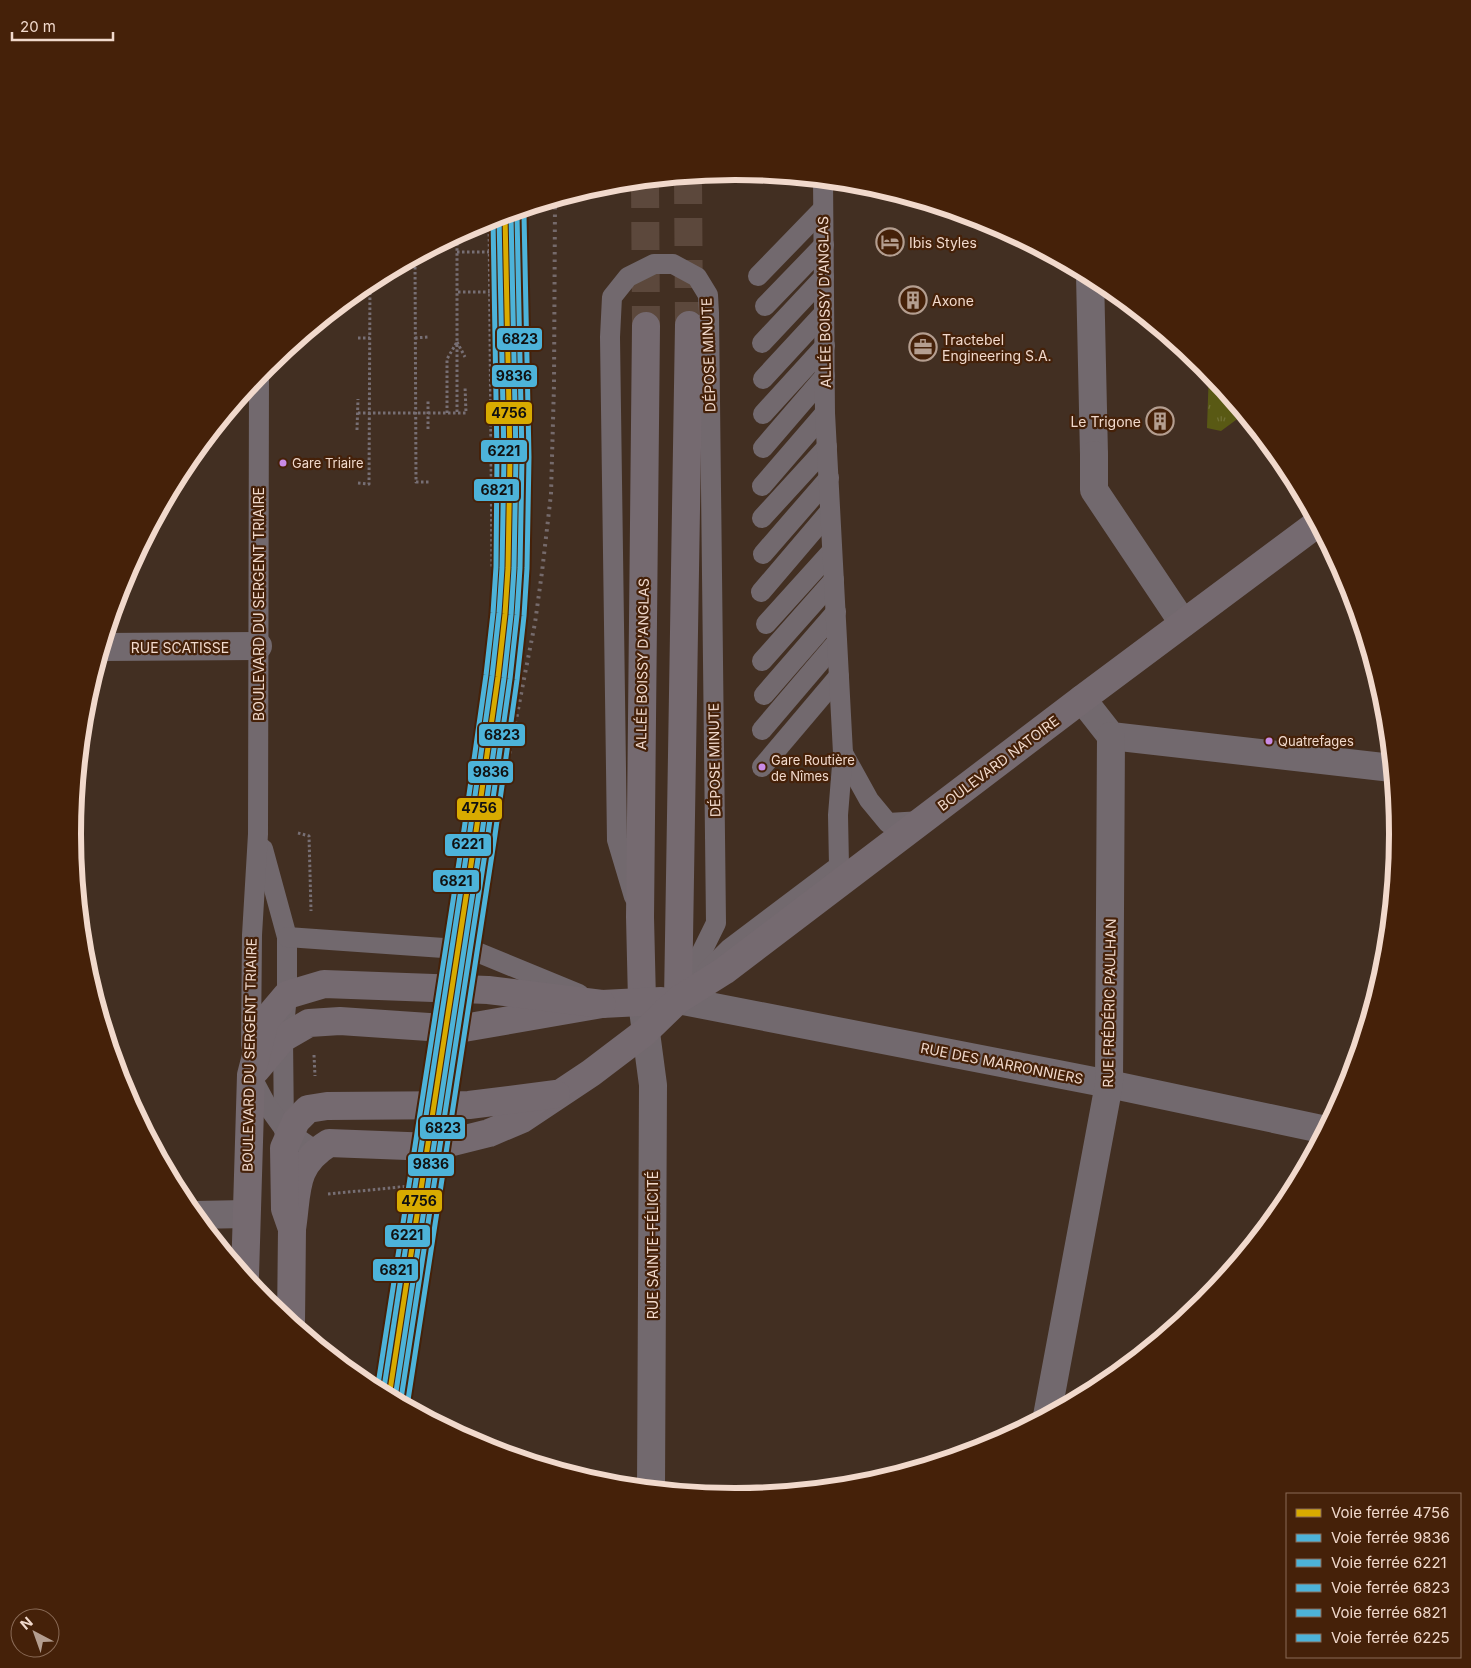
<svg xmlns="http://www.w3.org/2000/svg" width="1471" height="1668" font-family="Inter,sans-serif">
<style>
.park{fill:url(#park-tufts)}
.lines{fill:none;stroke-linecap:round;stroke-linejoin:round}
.secondary-tunnel{stroke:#5c483c;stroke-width:28;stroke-dasharray:28 14;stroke-linecap:butt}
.path{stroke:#776f74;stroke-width:3;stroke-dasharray:2.5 2.5;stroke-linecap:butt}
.service{stroke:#72696e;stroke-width:20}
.pedestrian{stroke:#72696e;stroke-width:28}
.minor{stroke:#72696e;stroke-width:28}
.secondary{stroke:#756a70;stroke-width:28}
.rail{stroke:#756a6b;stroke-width:4;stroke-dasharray:2.5 5;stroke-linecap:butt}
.rail-1-casing{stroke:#452109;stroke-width:9}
.rail-2-casing{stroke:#452109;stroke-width:9}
.rail-3-casing{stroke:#452109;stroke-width:9}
.rail-4-casing{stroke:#452109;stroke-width:9}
.rail-5-casing{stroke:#452109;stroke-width:9}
.rail-6-casing{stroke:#452109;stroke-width:9}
.rail-1{stroke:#d8ab00;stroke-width:5}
.rail-2{stroke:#4db3d9;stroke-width:5}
.rail-3{stroke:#4db3d9;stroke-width:5}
.rail-4{stroke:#4db3d9;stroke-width:5}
.rail-5{stroke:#4db3d9;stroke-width:5}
.rail-6{stroke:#4db3d9;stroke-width:5}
.bus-dot{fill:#ca8be6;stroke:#452109;stroke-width:2}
.labels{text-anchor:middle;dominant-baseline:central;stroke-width:4.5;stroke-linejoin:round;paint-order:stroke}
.bus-label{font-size:13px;fill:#f1d9cc;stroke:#452109;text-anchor:start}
.poi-label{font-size:14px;fill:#f1d9cc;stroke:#452109;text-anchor:start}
.street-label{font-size:14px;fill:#f1d9cc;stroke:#452109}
.rim{fill:none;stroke:#f1d9cc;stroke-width:6}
.line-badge{stroke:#452109;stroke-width:2}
.pale-badge-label{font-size:14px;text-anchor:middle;font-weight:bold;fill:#111}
</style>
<defs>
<pattern id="park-tufts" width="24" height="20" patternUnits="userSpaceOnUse" patternTransform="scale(1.25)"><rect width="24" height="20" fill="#595914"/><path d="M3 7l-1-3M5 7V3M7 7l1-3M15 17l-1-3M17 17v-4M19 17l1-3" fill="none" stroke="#717035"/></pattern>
</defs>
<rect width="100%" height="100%" fill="#422f22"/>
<polygon class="park" points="1209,370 1244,414 1221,431 1207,428"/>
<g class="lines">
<g class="secondary-tunnel">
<polyline points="688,176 689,325"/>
<polyline points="645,180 646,326"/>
</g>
<g class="path">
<polyline points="489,219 492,569"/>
<polyline points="457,252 489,252"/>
<polyline points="415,257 416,482 429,482"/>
<polyline points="395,268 395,272"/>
<polyline points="458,292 490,292"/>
<polyline points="358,338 370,338"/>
<polyline points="415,338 428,337"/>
<polyline points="457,412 457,342 465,357"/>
<polyline points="358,413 466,413 465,386"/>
<polyline points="447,413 447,359 457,342 457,235"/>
<polyline points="428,429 428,399"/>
<polyline points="357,430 358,399"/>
<polyline points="358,483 369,484 370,281"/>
<polyline points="298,833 309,836 311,911"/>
<polyline points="314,1055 315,1076"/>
<polyline points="328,1194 432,1184 419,1271 404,1405"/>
</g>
<g class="service">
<polyline points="758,276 823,209"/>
<polyline points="765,306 824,245"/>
<polyline points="762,343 824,277"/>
<polyline points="763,379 824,313"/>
<polyline points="763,414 825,346"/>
<polyline points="763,448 825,376"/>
<polyline points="762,486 825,413"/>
<polyline points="762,518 827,447"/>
<polyline points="763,554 829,478"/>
<polyline points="761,592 830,511"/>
<polyline points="766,624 832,551"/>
<polyline points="762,661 834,580"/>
<polyline points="764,695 836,612"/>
<polyline points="762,730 837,642"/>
<polyline points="843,753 869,800 888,823 922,821"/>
<polyline points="762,767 839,676"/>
<polyline points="263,849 287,937 287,995 283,1038 284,1131"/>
<polyline points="634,897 617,840 610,337 612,297 628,277 654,264 673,264 697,277 708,295 709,313 716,923 680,996"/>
<polyline points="287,937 472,950 579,994"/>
<polyline points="706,972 729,949 839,866 838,815 843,753 825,413 823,180"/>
<polyline points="251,1045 252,935 258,834 259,375"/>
<polyline points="251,1076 266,1104 284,1129 316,1151"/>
</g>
<polyline class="pedestrian" points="1090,275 1094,455"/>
<g class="minor">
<polyline points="1094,455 1094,490 1183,623"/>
<polyline points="103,647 258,646"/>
<polyline points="1082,699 1111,736 1392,768"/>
<polyline points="678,1000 1109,1084 1326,1130"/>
<polyline points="643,1010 653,1085 651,1489"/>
<polyline points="195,1215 246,1214"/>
<polyline points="1047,1416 1109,1084 1111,736"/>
</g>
<g class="secondary">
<polyline points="678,1000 689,325"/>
<polyline points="642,1001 640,917 646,326"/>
<polyline points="256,1070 283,1038 309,1023 340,1021 458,1029 602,1004 661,1001"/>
<path d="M292 1229C298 1191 292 1166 329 1143L433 1147 489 1133 522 1119 591 1073 645 1032 678 1000 724 971 1082 699 1318 523"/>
<polyline points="245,1276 251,1075 265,1021 287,995 324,984 488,990 602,1004"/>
<polyline points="291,1323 292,1229 285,1209 284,1148 296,1121 308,1109 327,1106 469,1105 556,1094"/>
</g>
<polyline class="rail" points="439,1068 462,950 486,844 509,755 535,623 542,572 551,494 554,385 555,199"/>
<g class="rail-1-casing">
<polyline id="rail-1" points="389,1397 476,832 498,677 505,614 508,568 510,457 505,215"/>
</g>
<g class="rail-2-casing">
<polyline id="rail-2" points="395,1398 482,833 504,678 511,615 514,568 516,457 511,215"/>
</g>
<g class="rail-3-casing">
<polyline id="rail-3" points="383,1394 470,831 492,676 499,613 502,568 504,457 499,216"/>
</g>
<g class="rail-4-casing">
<polyline id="rail-4" points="401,1399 488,834 510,679 517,615 520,568 522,457 517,215"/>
</g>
<g class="rail-5-casing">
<polyline id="rail-5" points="377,1391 464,830 486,675 493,613 496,567 497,457 493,218"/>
</g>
<g class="rail-6-casing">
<polyline id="rail-6" points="408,1400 495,835 517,680 524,616 527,568 529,457 524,215"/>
</g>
<use href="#rail-1" class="rail-1"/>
<use href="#rail-2" class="rail-2"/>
<use href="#rail-3" class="rail-3"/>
<use href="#rail-4" class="rail-4"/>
<use href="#rail-5" class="rail-5"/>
<use href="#rail-6" class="rail-6"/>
</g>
<defs>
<g id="hotel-ring" transform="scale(1.4375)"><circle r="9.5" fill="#452109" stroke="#b49e90" stroke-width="1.5"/><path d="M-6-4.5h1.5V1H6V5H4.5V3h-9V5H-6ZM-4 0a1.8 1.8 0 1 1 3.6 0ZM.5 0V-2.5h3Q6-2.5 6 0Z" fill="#b49e90"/></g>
<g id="building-ring" transform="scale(1.4375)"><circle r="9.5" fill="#452109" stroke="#b49e90" stroke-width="1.5"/><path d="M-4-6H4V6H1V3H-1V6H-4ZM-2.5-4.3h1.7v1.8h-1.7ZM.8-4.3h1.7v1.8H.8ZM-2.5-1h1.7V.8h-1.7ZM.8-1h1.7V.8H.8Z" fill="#b49e90"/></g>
<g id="office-ring" transform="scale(1.4375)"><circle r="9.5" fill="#452109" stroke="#b49e90" stroke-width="1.5"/><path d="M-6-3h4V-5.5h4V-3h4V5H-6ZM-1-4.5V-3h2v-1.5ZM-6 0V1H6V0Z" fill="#b49e90"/></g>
</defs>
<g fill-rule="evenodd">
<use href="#hotel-ring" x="890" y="242"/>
<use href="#building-ring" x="913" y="300"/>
<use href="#office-ring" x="923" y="347"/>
<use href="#building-ring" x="1160" y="421"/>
</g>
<g class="bus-dot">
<circle cx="283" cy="463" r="4.5"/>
<circle cx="1269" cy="741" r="4.5"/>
<circle cx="762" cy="767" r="4.5"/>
</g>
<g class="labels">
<g class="bus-label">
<text x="292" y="463">Gare Triaire</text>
<text x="1278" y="741">Quatrefages</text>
<text x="771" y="760">Gare Routière<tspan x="771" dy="16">de Nîmes</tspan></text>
</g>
<g class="poi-label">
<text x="909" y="242">Ibis Styles</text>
<text x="932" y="300">Axone</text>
<text x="942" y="339">Tractebel<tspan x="942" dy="16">Engineering S.A.</tspan></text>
<text x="1141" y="421" text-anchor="end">Le Trigone</text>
</g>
<g class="street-label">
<text transform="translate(824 302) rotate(-91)">ALLÉE BOISSY D'ANGLAS</text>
<text transform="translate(708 355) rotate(-92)">DÉPOSE MINUTE</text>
<text transform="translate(258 604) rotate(-90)">BOULEVARD DU SERGENT TRIAIRE</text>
<text x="180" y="647">RUE SCATISSE</text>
<text transform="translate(642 664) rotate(-89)">ALLÉE BOISSY D'ANGLAS</text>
<text transform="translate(714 760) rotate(-91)">DÉPOSE MINUTE</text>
<text transform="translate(998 763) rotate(-37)">BOULEVARD NATOIRE</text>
<text transform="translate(1109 1003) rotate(-89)">RUE FRÉDÉRIC PAULHAN</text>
<text transform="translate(249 1055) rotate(-89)">BOULEVARD DU SERGENT TRIAIRE</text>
<text transform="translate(1002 1063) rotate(11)">RUE DES MARRONNIERS</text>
<text transform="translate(652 1245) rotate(-90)">RUE SAINTE-FÉLICITÉ</text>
</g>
</g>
<path d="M0 0H1471V1668H0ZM81 834a654 654 0 1 1 1308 0a654 654 0 1 1-1308 0Z" fill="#452109" fill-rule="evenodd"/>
<path class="rim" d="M81 834a654 654 0 1 1 1308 0a654 654 0 1 1-1308 0Z"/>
<g class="line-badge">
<rect x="496" y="327" width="47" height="24" rx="5" fill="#4db3d9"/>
<rect x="491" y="364" width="47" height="24" rx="5" fill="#4db3d9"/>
<rect x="485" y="401" width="48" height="24" rx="5" fill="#d8ab00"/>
<rect x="480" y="439" width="48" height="24" rx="5" fill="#4db3d9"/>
<rect x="473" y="478" width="47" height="24" rx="5" fill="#4db3d9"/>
<rect x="478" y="723" width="48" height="24" rx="5" fill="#4db3d9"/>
<rect x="467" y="760" width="47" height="24" rx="5" fill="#4db3d9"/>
<rect x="456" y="797" width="47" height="24" rx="5" fill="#d8ab00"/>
<rect x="444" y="833" width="48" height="24" rx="5" fill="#4db3d9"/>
<rect x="432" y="869" width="48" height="24" rx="5" fill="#4db3d9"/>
<rect x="419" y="1116" width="47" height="24" rx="5" fill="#4db3d9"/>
<rect x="407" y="1153" width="48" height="24" rx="5" fill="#4db3d9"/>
<rect x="396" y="1189" width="47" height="24" rx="5" fill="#d8ab00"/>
<rect x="384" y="1224" width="47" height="24" rx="5" fill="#4db3d9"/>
<rect x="372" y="1258" width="47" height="24" rx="5" fill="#4db3d9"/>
</g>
<g class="pale-badge-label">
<text x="520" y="344">6823</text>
<text x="514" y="381">9836</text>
<text x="509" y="418">4756</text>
<text x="504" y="456">6221</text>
<text x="497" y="495">6821</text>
<text x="502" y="740">6823</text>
<text x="491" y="777">9836</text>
<text x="479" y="813">4756</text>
<text x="468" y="849">6221</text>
<text x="456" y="886">6821</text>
<text x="443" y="1133">6823</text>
<text x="431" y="1169">9836</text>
<text x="419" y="1206">4756</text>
<text x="407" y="1240">6221</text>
<text x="396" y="1275">6821</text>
</g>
<rect x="1286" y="1493" width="175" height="165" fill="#452109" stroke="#8a6b57"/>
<rect x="1296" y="1509" width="25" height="8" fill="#d8ab00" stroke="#8a6b57"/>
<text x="1331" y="1518" font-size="15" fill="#f1d9cc">Voie ferrée 4756</text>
<rect x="1296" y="1534" width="25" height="8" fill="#4db3d9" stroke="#8a6b57"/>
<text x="1331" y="1543" font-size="15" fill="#f1d9cc">Voie ferrée 9836</text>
<rect x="1296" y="1559" width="25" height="8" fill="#4db3d9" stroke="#8a6b57"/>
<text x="1331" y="1568" font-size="15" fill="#f1d9cc">Voie ferrée 6221</text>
<rect x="1296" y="1584" width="25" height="8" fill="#4db3d9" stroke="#8a6b57"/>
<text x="1331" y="1593" font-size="15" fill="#f1d9cc">Voie ferrée 6823</text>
<rect x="1296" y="1609" width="25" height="8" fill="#4db3d9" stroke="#8a6b57"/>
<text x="1331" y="1618" font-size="15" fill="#f1d9cc">Voie ferrée 6821</text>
<rect x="1296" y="1634" width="25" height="8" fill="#4db3d9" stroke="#8a6b57"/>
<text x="1331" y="1643" font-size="15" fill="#f1d9cc">Voie ferrée 6225</text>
<g transform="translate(35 1633) rotate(319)"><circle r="24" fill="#452109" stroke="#8a6b57"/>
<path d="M0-4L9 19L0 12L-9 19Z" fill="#b49e90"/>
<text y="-8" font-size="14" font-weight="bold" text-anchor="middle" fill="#f1d9cc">N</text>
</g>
<path d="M12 32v8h101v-8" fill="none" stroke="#f1d9cc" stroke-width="2.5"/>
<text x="20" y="32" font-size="15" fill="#f1d9cc" stroke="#452109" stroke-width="4" paint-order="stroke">20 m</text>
</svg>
